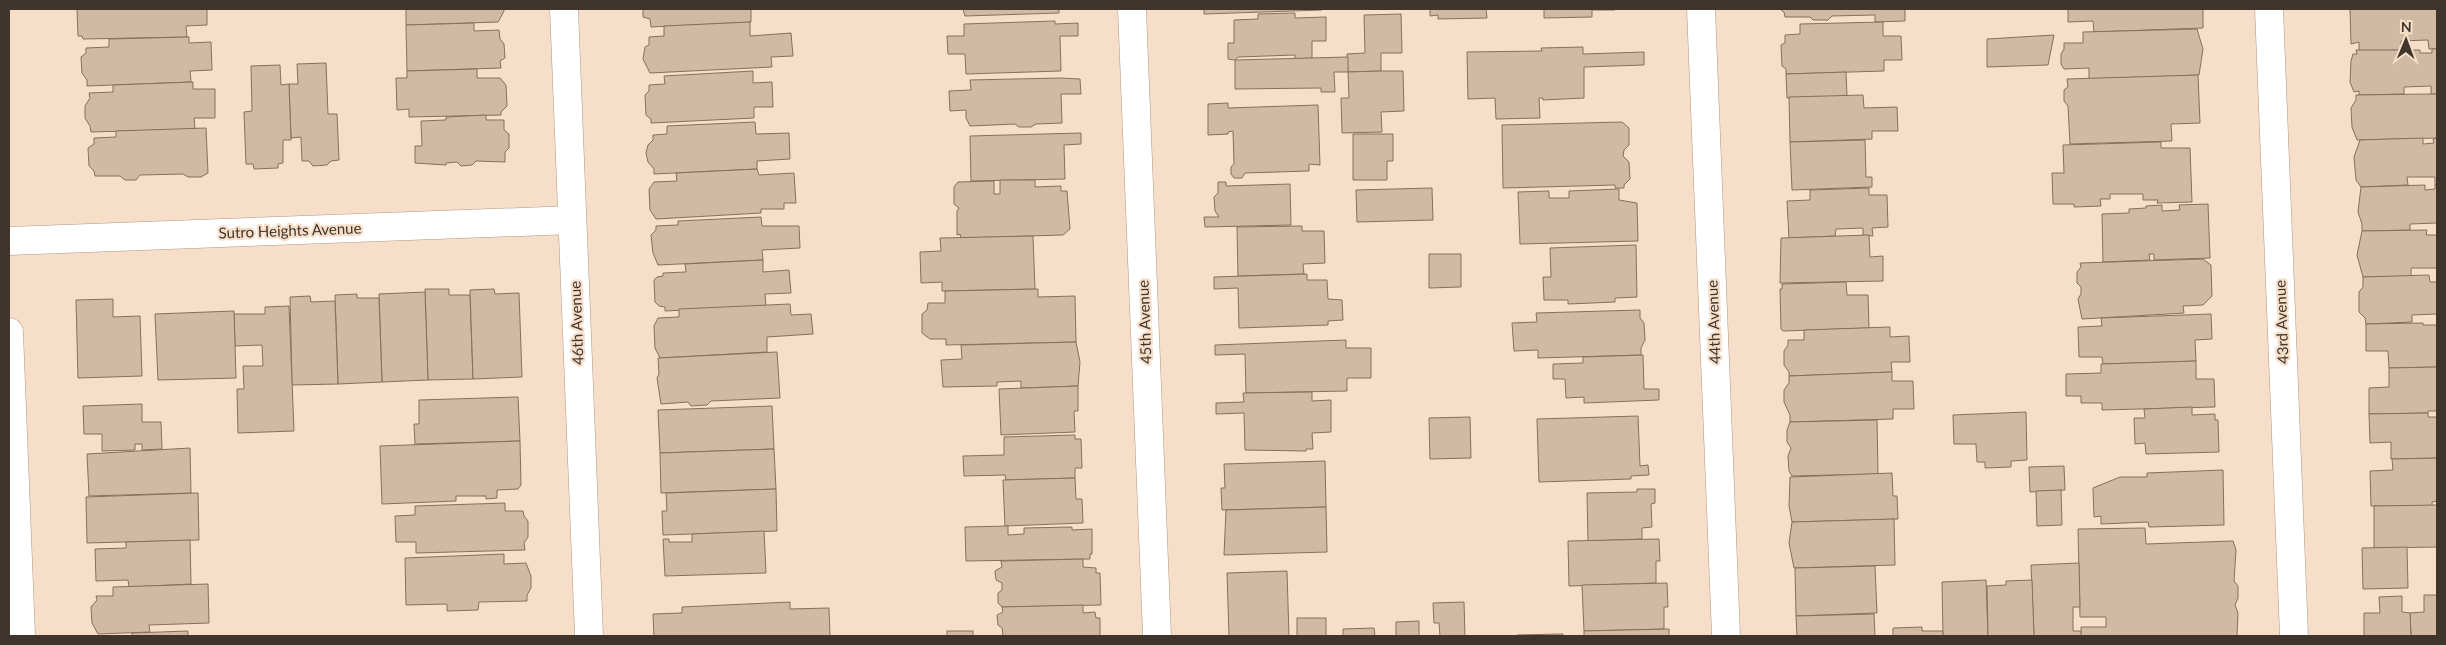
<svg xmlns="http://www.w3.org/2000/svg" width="2446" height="645" font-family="Lato,sans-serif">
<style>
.building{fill:#d1b9a4;stroke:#86705d}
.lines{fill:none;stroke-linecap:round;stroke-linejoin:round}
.street-casing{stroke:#ae9783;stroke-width:29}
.street{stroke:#fff;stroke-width:28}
.labels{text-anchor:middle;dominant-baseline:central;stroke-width:4.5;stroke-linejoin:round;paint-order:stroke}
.street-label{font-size:15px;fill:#3f352d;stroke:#f7dec8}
</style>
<rect width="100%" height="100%" fill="#f7dec8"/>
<g class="building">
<polygon points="77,9 207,9 207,25 186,26 187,37 83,39 82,36 78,36"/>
<polygon points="406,9 504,9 504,11 498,22 406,25"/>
<polygon points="643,9 768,9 751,9 751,22 651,27 650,19 643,17"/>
<polygon points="963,9 1059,9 1059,13 965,16"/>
<polygon points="1204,9 1322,9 1322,10 1204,14"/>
<polygon points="1430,9 1486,9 1487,18 1438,19 1438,15 1430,16"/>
<polygon points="1544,9 1615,9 1615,10 1592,10 1592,17 1544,18"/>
<polygon points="1780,9 1905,9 1905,21 1875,22 1875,15 1832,16 1828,20 1813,20 1810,17 1785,17 1784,12"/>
<polygon points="2068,9 2203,9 2203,28 2094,32 2093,21 2068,22"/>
<polygon points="2350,9 2437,9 2437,49 2429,49 2428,40 2401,41 2401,50 2359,51 2359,42 2351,44"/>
<polygon points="1295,13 1295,18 1326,17 1326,41 1312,41 1312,58 1295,59 1295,55 1238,57 1235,60 1228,59 1228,43 1234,43 1234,20 1258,19 1258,14"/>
<polygon points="1401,14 1402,53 1381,53 1381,71 1348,72 1347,54 1365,53 1364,15"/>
<polygon points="1055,21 1055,24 1078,23 1078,36 1060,36 1061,71 966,74 965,54 948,54 947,36 964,36 964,24"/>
<polygon points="750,22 750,36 791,33 793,56 771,57 772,67 650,73 643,59 645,47 649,45 649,37 664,36 664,26"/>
<polygon points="1883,22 1883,36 1901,36 1902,60 1884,60 1884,71 1786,74 1786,69 1782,66 1781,45 1785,43 1785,35 1800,34 1800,24"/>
<polygon points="474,23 474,31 499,30 500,39 504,44 505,58 500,61 501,68 407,71 406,25"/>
<polygon points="2197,29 2203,49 2199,75 2089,79 2089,68 2064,69 2061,64 2061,54 2064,49 2064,43 2083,43 2083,32"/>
<polygon points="2054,35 2048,65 1987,67 1987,39"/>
<polygon points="189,37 189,43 211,42 212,70 190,71 191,82 87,86 87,80 82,73 81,57 86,53 86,48 109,47 109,39"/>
<polygon points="1583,47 1583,54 1644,52 1644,65 1584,67 1584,98 1543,100 1543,98 1539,98 1540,118 1496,119 1495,98 1468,99 1467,52 1542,51 1541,48"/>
<polygon points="2432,49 2437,49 2437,94 2431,94 2431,86 2404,87 2404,94 2359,95 2359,91 2354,92 2350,82 2351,61 2353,54 2357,54 2356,50 2420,50 2420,53 2432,53"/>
<polygon points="1348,57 1348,72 1334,72 1335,92 1321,92 1321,88 1235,89 1235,60"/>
<polygon points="326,63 328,114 337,114 339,160 331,161 327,165 313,166 309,161 302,161 301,137 291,138 289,84 298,84 297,64"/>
<polygon points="280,65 281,85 289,84 291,140 283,140 283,163 278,164 278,168 254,169 253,164 246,164 244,112 252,111 251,66"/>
<polygon points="477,69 477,78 500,78 506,85 507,106 501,112 501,115 409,117 409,109 397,110 396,78 407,78 407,71"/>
<polygon points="753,71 753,83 772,82 773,107 754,107 754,118 651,123 651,119 646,115 645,95 649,91 649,85 665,84 664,76"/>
<polygon points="1381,71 1403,71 1404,111 1381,112 1382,132 1342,133 1341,98 1349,98 1348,72"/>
<polygon points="1846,72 1847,96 1787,98 1786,74"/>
<polygon points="2198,75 2200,123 2171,124 2172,141 2070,144 2068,106 2064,101 2064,90 2068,87 2067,79"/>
<polygon points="1060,78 1080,79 1081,94 1061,94 1062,123 1036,124 1031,127 1019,127 1015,124 970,126 966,118 966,110 950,111 949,91 971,90 970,80"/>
<polygon points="193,82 193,89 215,89 215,118 194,118 195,129 91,132 90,126 85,118 85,106 90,98 89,93 113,92 113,85"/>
<polygon points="2431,94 2437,94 2437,138 2357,140 2352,127 2351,108 2356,100 2356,95"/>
<polygon points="1863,95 1864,108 1897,107 1898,131 1872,131 1872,139 1790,142 1789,97"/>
<polygon points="1228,103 1228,108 1318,105 1320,165 1309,164 1309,171 1245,173 1242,178 1234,178 1231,174 1231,167 1234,164 1233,131 1228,132 1228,134 1208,135 1208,104"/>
<polygon points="486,115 486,120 504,120 504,130 509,134 509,148 505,152 505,162 476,161 472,165 461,166 457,162 446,163 446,165 415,163 415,146 422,146 421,121 446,120 446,117"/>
<polygon points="755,122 756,134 789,133 790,159 757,161 757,169 654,174 654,169 648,162 646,153 648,145 653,140 653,135 667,134 667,126"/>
<polygon points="1622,122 1629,128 1629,145 1624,150 1623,156 1629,162 1630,179 1624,185 1624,188 1615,188 1615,185 1503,188 1502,125"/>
<polygon points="206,128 208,173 201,177 188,177 183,174 140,175 136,180 125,180 120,176 95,176 94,171 89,166 88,148 94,144 94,138 116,137 116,131"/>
<polygon points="1081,133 1081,144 1064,145 1065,179 971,181 970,136"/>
<polygon points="1353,134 1393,134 1393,161 1387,161 1387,180 1353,180"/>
<polygon points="2423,138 2423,144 2434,143 2433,139 2437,138 2437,185 2435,185 2435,177 2407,177 2408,185 2361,187 2356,180 2354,157 2360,140"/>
<polygon points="1865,140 1866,177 1872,177 1872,187 1792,190 1790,142"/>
<polygon points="2161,142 2161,148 2190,148 2192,202 2157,203 2158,200 2143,200 2143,194 2110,194 2110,199 2100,199 2101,206 2074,207 2074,204 2053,204 2052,173 2064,173 2063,145"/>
<polygon points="757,169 759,175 794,173 796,203 784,203 784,209 761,209 761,213 656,219 650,210 649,189 654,182 677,181 676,173"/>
<polygon points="1000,180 1035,180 1035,187 1061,186 1061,191 1067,191 1070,229 1063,235 961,238 960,234 957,235 957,211 959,208 954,204 954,187 958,182 994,181 994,194 1000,194"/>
<polygon points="1218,182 1226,182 1226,186 1290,184 1291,225 1205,227 1204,217 1219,217 1215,211 1214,197 1218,193"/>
<polygon points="2425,185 2425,190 2435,189 2435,185 2437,185 2437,223 2410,224 2410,230 2362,231 2362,224 2358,212 2361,187"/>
<polygon points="1432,188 1433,220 1357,222 1356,190"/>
<polygon points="1869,188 1869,195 1887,195 1888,227 1872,228 1873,236 1863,235 1863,228 1836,229 1835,236 1789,238 1787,201 1810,200 1810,190"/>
<polygon points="1619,189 1619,200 1637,203 1638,241 1520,244 1518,192 1549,191 1549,198 1569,198 1569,191"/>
<polygon points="2208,204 2210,258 2154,260 2154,254 2149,254 2150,260 2103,262 2102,214 2129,213 2129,209 2146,208 2146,206 2162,205 2162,211 2180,210 2179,205"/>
<polygon points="761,217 762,226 799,226 800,248 762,250 763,260 658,265 653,253 651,235 656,230 656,226 678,225 678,221"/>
<polygon points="1302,226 1302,231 1324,231 1325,263 1303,264 1304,274 1238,276 1237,227"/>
<polygon points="2427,230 2426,235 2437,235 2437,268 2411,268 2411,276 2363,277 2357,255 2362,231"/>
<polygon points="1869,235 1870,257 1883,256 1883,281 1780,283 1781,238"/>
<polygon points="1033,236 1035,289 942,291 942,282 921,283 920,252 941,251 940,238"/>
<polygon points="1636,245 1637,297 1615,298 1615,302 1568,304 1568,300 1544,300 1543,277 1551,277 1550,248"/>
<polygon points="1429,254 1461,254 1461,287 1429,288"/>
<polygon points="2203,259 2211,265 2212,296 2203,305 2183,306 2184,313 2082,319 2078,299 2081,294 2081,287 2077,283 2077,272 2081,267 2080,263"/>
<polygon points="763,260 763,272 789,270 791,293 765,294 766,306 665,311 665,307 659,306 655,302 654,280 657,277 663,276 663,273 686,272 685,264"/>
<polygon points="1307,274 1307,280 1327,280 1328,299 1342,300 1343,320 1328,321 1328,325 1239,328 1238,288 1214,289 1214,277"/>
<polygon points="2429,275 2430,282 2437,282 2437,314 2412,315 2412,322 2366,324 2365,318 2359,312 2359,292 2363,287 2363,277"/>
<polygon points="1846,282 1847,295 1868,295 1869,328 1783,331 1781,329 1780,289 1782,289 1782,284"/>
<polygon points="425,289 449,289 449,295 470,295 473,379 428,380"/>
<polygon points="494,289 495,294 519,293 522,377 473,379 470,290"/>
<polygon points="1038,289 1038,297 1075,296 1076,342 946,345 946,339 930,339 922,333 922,314 927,310 928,303 945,303 945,291"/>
<polygon points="425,292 428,380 382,382 379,294"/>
<polygon points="357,294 357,298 379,298 382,382 338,384 335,295"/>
<polygon points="310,296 311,302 335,301 338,384 292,385 290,297"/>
<polygon points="113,299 113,317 140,316 142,376 78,378 76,300"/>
<polygon points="790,304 791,315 811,314 813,334 767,337 767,352 660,358 655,348 654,326 658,318 679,317 679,309"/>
<polygon points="289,306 294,431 238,433 237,389 244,389 243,366 263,366 262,345 235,346 234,314 265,314 265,307"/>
<polygon points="1640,310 1640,318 1644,323 1645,340 1641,348 1641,355 1538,358 1538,350 1514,351 1512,323 1537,322 1536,313"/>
<polygon points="234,311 236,378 158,380 155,314"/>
<polygon points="2211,314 2212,339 2195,340 2196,361 2103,364 2102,357 2079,357 2078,327 2102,326 2101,318"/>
<polygon points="2423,323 2423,325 2437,325 2437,367 2389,368 2388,351 2366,351 2366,324"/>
<polygon points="1890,327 1890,337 1909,336 1910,362 1891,362 1892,372 1789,376 1789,372 1784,365 1784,351 1788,345 1788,340 1804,340 1804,330"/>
<polygon points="1346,340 1346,348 1371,348 1371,378 1347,378 1347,391 1246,393 1245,354 1215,355 1215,345"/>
<polygon points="1076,342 1080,362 1078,386 1021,388 1021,381 997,382 997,386 943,387 941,360 962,359 961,345"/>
<polygon points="777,352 780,398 711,401 707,405 691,406 688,402 661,404 657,378 659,374 658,358"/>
<polygon points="1643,355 1644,389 1659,389 1659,400 1584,403 1584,397 1566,398 1565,379 1553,379 1553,364 1583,363 1583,357"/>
<polygon points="2196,361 2196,379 2214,379 2215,407 2102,410 2102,403 2081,403 2081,396 2066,396 2066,374 2101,373 2101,364"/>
<polygon points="2437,367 2437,411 2428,411 2428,413 2369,414 2369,388 2389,387 2389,368"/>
<polygon points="1892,372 1892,381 1913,381 1914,409 1893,409 1893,419 1790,422 1790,415 1784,402 1784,390 1789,383 1789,376"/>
<polygon points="1078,386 1078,411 1074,411 1075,432 1001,435 999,389"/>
<polygon points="1312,392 1312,401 1331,400 1331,432 1312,433 1313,449 1306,449 1306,451 1245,450 1244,413 1216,414 1216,403 1244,402 1243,393"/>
<polygon points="518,397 520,441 415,444 414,424 419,424 419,400"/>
<polygon points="142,404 142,422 161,422 162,449 142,450 142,444 135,444 135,450 102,451 102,434 84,434 83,406"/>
<polygon points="772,406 774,449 660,453 658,410"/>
<polygon points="2192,407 2192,415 2215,414 2215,420 2218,420 2219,452 2146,454 2145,443 2135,444 2134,418 2145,418 2144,409"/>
<polygon points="2026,412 2027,460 2011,461 2011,467 1985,468 1985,462 1977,462 1976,444 1954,444 1953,415"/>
<polygon points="2428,413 2428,417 2437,417 2437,458 2391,459 2391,442 2370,443 2369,414"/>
<polygon points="1638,416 1640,466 1648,465 1649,475 1631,476 1631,479 1539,482 1537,419"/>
<polygon points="1470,417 1471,458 1430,459 1429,418"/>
<polygon points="1877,420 1878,474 1792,476 1789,471 1788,456 1791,448 1787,442 1787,430 1790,422"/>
<polygon points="1075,435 1075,439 1081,439 1082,468 1075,468 1075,478 1006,480 1005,475 964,476 963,456 1004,455 1004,437"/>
<polygon points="520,441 521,485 518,489 497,490 497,498 486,499 486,496 456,496 456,501 382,504 380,446"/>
<polygon points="190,448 191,493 89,496 87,454"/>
<polygon points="774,449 776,489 661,493 660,453"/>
<polygon points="2437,458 2437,501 2432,502 2432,506 2371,506 2370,471 2393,470 2392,459"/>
<polygon points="1325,461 1326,507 1222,510 1221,488 1225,488 1224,464"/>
<polygon points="2064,466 2065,490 2030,492 2029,467"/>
<polygon points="2223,470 2224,525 2149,527 2148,522 2101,524 2101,516 2094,517 2093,488 2120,477 2147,477 2147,473"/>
<polygon points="1892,473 1893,496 1897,496 1898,519 1792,522 1789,506 1790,477"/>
<polygon points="1075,478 1076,499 1082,499 1083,523 1005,526 1003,480"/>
<polygon points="776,489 777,531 663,535 662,511 667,511 666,493"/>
<polygon points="1637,489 1655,489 1655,503 1651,504 1652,527 1642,528 1642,539 1588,541 1587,493 1637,492"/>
<polygon points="2061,490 2062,525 2037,526 2036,491"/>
<polygon points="198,493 199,540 87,543 86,497"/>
<polygon points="505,503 505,511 523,511 524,516 528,521 528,537 524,543 525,550 416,553 416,542 396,542 395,516 415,515 415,506"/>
<polygon points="2437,505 2437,547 2374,548 2374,506"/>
<polygon points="1326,507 1327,552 1224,555 1226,510"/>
<polygon points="1894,519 1895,565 1794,568 1789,543 1792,522"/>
<polygon points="1008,526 1008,535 1024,534 1024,528 1072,527 1072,530 1092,529 1092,554 1090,554 1090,559 966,561 965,527"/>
<polygon points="2145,528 2146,544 2233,541 2236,550 2234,581 2238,586 2238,598 2235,605 2238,613 2237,636 2081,636 2081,627 2106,627 2106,617 2080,617 2078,529"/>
<polygon points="764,531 766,573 665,576 663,539 669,539 669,542 692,542 692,534"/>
<polygon points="1659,539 1660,561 1656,561 1656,583 1569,586 1568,541"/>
<polygon points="190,540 191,584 129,587 128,580 96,581 95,549 126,548 126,542"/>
<polygon points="2407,547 2408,588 2363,589 2362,548"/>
<polygon points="504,554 504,564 526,563 531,576 531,588 527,595 527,601 479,602 478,610 447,611 447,604 406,605 405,558"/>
<polygon points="1083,559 1083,567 1096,568 1096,573 1100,573 1101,605 1002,607 998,603 998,593 1002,590 1002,583 996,580 995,571 1002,567 1001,561"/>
<polygon points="2079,563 2080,607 2073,607 2073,631 2081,631 2081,636 2034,636 2031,565"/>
<polygon points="1875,566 1877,613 1796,616 1795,568"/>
<polygon points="1287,571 1289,636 1229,636 1227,573"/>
<polygon points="1986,580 1988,636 1943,636 1942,582"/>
<polygon points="2032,580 2034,636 1988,636 1987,586 2006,585 2006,581"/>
<polygon points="1667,583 1668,607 1664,607 1664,629 1584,631 1582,585"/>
<polygon points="208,584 209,623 149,625 150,632 98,634 92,623 91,607 97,600 96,596 113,596 113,587"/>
<polygon points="2424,595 2437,595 2437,636 2411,636 2410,613 2424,612"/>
<polygon points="2402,596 2402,612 2410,613 2411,636 2364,636 2364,613 2380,613 2379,597"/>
<polygon points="790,602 790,609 829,608 830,636 654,636 653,614 682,613 682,607"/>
<polygon points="1464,602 1465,636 1440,636 1439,623 1434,623 1433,603"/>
<polygon points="1083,605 1083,613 1095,612 1096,618 1100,618 1100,636 1001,636 1003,634 1002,628 998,625 997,615 1003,612 1002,607"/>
<polygon points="1874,614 1875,636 1797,636 1796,616"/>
<rect x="1297" y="618" width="29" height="18"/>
<polygon points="1419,621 1419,636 1396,636 1396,622"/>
<polygon points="1922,627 1922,631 1943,631 1943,636 1893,636 1893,628"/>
<polygon points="1374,628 1375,636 1343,636 1343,629"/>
<polygon points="1669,629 1669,636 1584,636 1584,631"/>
<polygon points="188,631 188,636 112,636 132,636 132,633"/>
<rect x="947" y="631" width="26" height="5"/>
<polygon points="1563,634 1563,636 1517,636 1517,635"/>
</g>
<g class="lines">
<g class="street-casing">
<g id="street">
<polyline points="564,9 589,636"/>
<polyline points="1132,9 1157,636"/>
<polyline points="1701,9 1726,636"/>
<polyline points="2269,9 2294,636"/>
<polyline points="9,241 572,220"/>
<polyline points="9,332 21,636"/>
</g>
</g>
<use href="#street" class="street"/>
</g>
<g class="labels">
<g class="street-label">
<text transform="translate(290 230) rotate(-2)">Sutro Heights Avenue</text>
<text transform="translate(1144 322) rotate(-92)">45th Avenue</text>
<text transform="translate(1713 322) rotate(-92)">44th Avenue</text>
<text transform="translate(2281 322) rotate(-92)">43rd Avenue</text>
<text transform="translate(576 323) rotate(-92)">46th Avenue</text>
</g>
</g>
<rect width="2446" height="645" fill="none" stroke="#3f352d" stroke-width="20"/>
<g transform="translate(2406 40) rotate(1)" stroke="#f7dec8" stroke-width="4" paint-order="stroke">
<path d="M0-4L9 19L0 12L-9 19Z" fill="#3f352d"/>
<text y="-8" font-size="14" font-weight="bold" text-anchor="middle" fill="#3f352d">N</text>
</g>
</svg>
